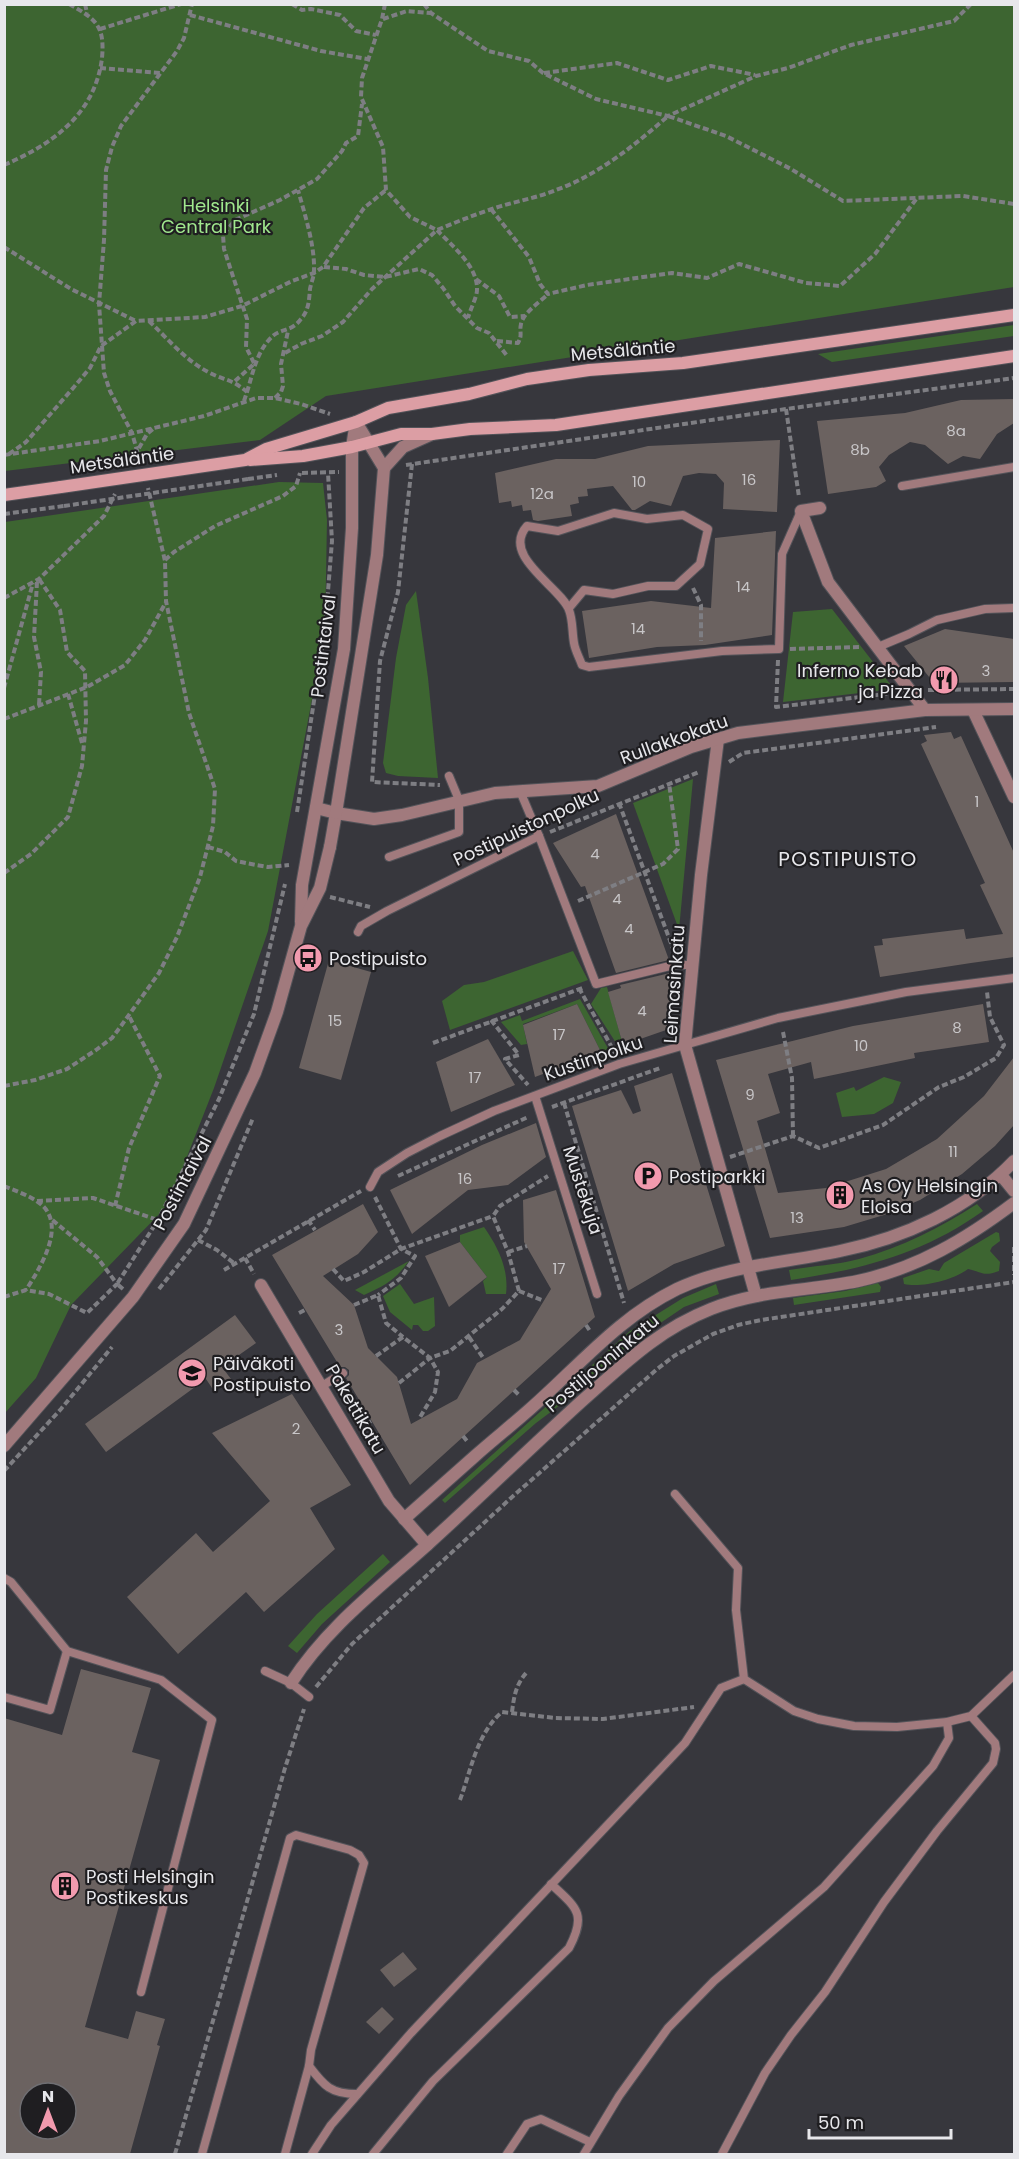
<svg xmlns="http://www.w3.org/2000/svg" width="1019" height="2159" font-family="Poppins,sans-serif">
<style>
.green{fill:#3d6531}
.building{fill:#6b6260;fill-rule:evenodd}
.lines{fill:none;stroke-linecap:round;stroke-linejoin:round}
.service-casing{stroke:#535359;stroke-width:10}
.pedestrian-casing{stroke:#535359;stroke-width:14}
.minor-casing{stroke:#535359;stroke-width:14}
.tertiary-casing{stroke:#535359;stroke-width:14}
.secondary-casing{stroke:#535359;stroke-width:14}
.path{stroke:#7e7e83;stroke-width:4;stroke-dasharray:6 3;stroke-linecap:butt}
.service{stroke:#a17a7d;stroke-width:8}
.pedestrian{stroke:#a17a7d;stroke-width:12}
.minor{stroke:#a17a7d;stroke-width:12}
.tertiary{stroke:#a17a7d;stroke-width:12}
.secondary{stroke:#dc9ea4;stroke-width:12}
.secondary-bridge-casing{stroke:#535359;stroke-width:14;stroke-linecap:butt}
.path-bridge{stroke:#7e7e83;stroke-width:4;stroke-dasharray:6 3;stroke-linecap:butt}
.secondary-bridge{stroke:#dc9ea4;stroke-width:12}
.labels{text-anchor:middle;dominant-baseline:central;stroke-width:4.5;stroke-linejoin:round;paint-order:stroke}
.number-label{font-size:15px;fill:#c8c6c8}
.park-label{font-size:18px;fill:#a1e88e;stroke:#1f1e21}
.street-label{font-size:18px;fill:#e7e7eb;stroke:#1f1e21}
.poi-label{font-size:18px;fill:#e7e7eb;stroke:#1f1e21;text-anchor:start}
.neighbourhood-label{font-size:20px;letter-spacing:1.5px;fill:#e7e7eb;stroke:#1f1e21}
</style>
<rect width="100%" height="100%" fill="#37373d"/>
<g class="green">
<polygon points="5,4 1014,5 1014,287 326,396 260,440 5,471"/>
<polygon points="1014,325 1014,336 832,362 818,354"/>
<polygon points="279,482 323,483 327,520 325,631 268,931 214,1088 168,1205 71,1305 36,1378 5,1413 5,522"/>
<polygon points="416,591 428,678 438,778 398,776 386,773 383,763 396,658 406,605"/>
<polygon points="832,609 894,689 783,702 793,612"/>
<polygon points="693,779 679,930 633,803"/>
<polygon points="573,951 588,980 450,1030 442,1001 464,985 484,982"/>
<polygon points="607,987 623,1045 618,1046 591,1004 601,988"/>
<polygon points="580,999 609,1050 601,1052 577,1004 523,1024 527,1044 521,1045 501,1022 520,1015 522,1021"/>
<polygon points="884,1077 901,1082 893,1103 874,1114 842,1117 836,1093 854,1087 856,1091"/>
<path d="M977 1204 983 1211C923 1254 863 1269 791 1280L789 1270C812 1266 837 1265 859 1259 902 1247 940 1228 977 1204Z"/>
<path d="M484 1227C498 1247 509 1269 506 1294H486L483 1281 487 1277 460 1242V1235Z"/>
<path d="M996 1232 999 1233 1000 1241 992 1247 990 1251 1000 1262 999 1271C983 1277 982 1272 968 1269 954 1280 921 1288 904 1284L903 1278 929 1269 939 1271 944 1263Z"/>
<path d="M409 1261C395 1280 386 1285 364 1295L355 1290Z"/>
<polygon points="878,1283 881,1287 880,1292 794,1305 793,1298 845,1291"/>
<polygon points="400,1284 414,1304 434,1297 435,1326 428,1331 423,1331 418,1325 413,1325 412,1330 390,1312 383,1296"/>
<polygon points="716,1284 719,1294 684,1307 631,1343 572,1396 536,1423 445,1503 442,1500 630,1331 683,1298"/>
<polygon points="383,1554 390,1562 322,1624 297,1653 288,1646 317,1614"/>
</g>
<g class="building">
<polygon points="1014,399 1014,423 997,434 980,459 963,456 948,464 925,445 910,442 889,455 879,467 886,481 876,487 828,494 817,421 905,413 961,400"/>
<polygon points="780,440 777,512 723,509 724,483 716,474 699,473 683,476 671,506 650,501 635,510 632,510 613,486 587,489 588,496 578,497 579,503 570,505 572,516 538,521 533,520 531,510 523,511 522,505 512,507 511,501 499,503 495,473 556,459 595,459 648,446"/>
<polygon points="776,531 772,635 705,645 657,647 589,658 582,611 651,601 711,608 715,538"/>
<polygon points="945,629 1014,639 1014,682 934,683 904,646"/>
<polygon points="951,732 954,739 961,736 1014,853 1014,959 1014,957 971,963 880,977 874,946 883,945 882,939 964,929 966,939 1003,934 980,885 985,883 921,744 927,741 924,735"/>
<polygon points="616,814 669,960 616,973 585,886 581,887 553,843"/>
<polygon points="329,960 371,972 341,1080 299,1068"/>
<polygon points="674,972 669,1029 623,1045 608,992 621,988 620,985"/>
<polygon points="577,1004 601,1052 535,1077 523,1025"/>
<polygon points="983,1004 989,1042 914,1053 915,1058 814,1079 811,1062 768,1074 780,1113 757,1121 778,1193 826,1188 886,1169 937,1139 984,1096 1014,1057 1014,1125 995,1146 962,1174 920,1200 884,1215 844,1227 770,1238 716,1060 853,1026"/>
<polygon points="488,1039 515,1085 451,1112 436,1062"/>
<polygon points="672,1073 725,1246 674,1264 628,1291 572,1106 621,1090 633,1114 641,1111 634,1086"/>
<polygon points="536,1123 546,1157 508,1185 468,1190 412,1234 390,1190 482,1145"/>
<polygon points="556,1190 595,1317 410,1485 346,1378 349,1375 349,1370 345,1367 340,1367 272,1255 363,1204 378,1232 358,1254 323,1276 354,1305 368,1348 397,1377 411,1424 457,1399 477,1363 520,1340 551,1289 524,1242 523,1200"/>
<polygon points="460,1242 487,1277 449,1307 425,1256"/>
<polygon points="235,1315 256,1343 222,1367 231,1379 214,1391 206,1379 106,1452 85,1424"/>
<polygon points="292,1394 351,1485 310,1508 335,1549 264,1612 246,1592 178,1654 127,1597 196,1533 213,1552 270,1501 212,1433"/>
<path d="M81 1669 151 1688 132 1752 160 1760 85 2027 128 2039 136 2011 165 2019 157 2045 160 2046 130 2154H4V1718L62 1735ZM30 2093H66V2129H30Z"/>
<polygon points="403,1952 417,1969 394,1987 380,1970"/>
<polygon points="382,2007 394,2019 379,2034 366,2022"/>
</g>
<g class="lines">
<g class="service-casing">
<g id="service">
<polyline points="902,486 1014,467"/>
<path d="M569 608 584 590 613 594 648 586H676L700 564 708 529 683 515 647 519 614 513 558 531 527 526C500 556 562 588 569 610 573 620 572 632 574 643 575 650 579 657 582 665L589 667 722 651 779 649 782 554 801 511"/>
<polyline points="878,647 909,634 937,620 985,609 1014,608"/>
<polyline points="520,791 539,836 596,984 674,965 693,965"/>
<polyline points="389,857 459,832 459,800 449,776"/>
<polyline points="358,932 361,926 387,911 539,836"/>
<polyline points="535,1096 597,1294"/>
<polyline points="370,1187 378,1172 407,1153 440,1136 494,1111 619,1064 778,1018 906,992 1014,978"/>
<polyline points="322,1386 343,1373"/>
<polyline points="675,1494 738,1568 736,1610 744,1679 794,1711 818,1719 854,1726 897,1727 947,1722 971,1716 1014,1675"/>
<polyline points="4,1578 11,1582 67,1651 161,1680 212,1720 141,1992"/>
<polyline points="265,1671 291,1683 309,1697"/>
<polyline points="4,1697 50,1710 67,1651"/>
<path d="M309 2066C324 2086 331 2094 357 2094"/>
<polyline points="202,2154 290,1838 296,1835 350,1850 359,1855 364,1863 311,2050 309,2066 285,2154"/>
<polyline points="312,2154 331,2125 411,2033 685,1743 721,1688 744,1679"/>
<path d="M373 2154 433 2081 569 1948C587 1914 577 1908 551 1884"/>
<polyline points="507,2154 527,2124 541,2119 590,2142"/>
<polyline points="584,2154 619,2096 668,2028 714,1981 824,1887 933,1766 949,1738 947,1722"/>
<polyline points="722,2154 765,2073 791,2035 825,1992 884,1902 937,1831 993,1763 996,1749 995,1743 971,1716"/>
</g>
</g>
<g class="pedestrian-casing">
<polyline id="pedestrian" points="973,710 1014,797"/>
</g>
<g class="minor-casing">
<g id="minor">
<polyline points="820,508 801,511 828,582 925,710"/>
<polyline points="718,739 701,875 685,1045 756,1296"/>
<polyline points="316,808 336,813 374,819 402,815 495,793 598,786 691,747 738,733 925,710 1014,709"/>
<polyline points="330,847 336,813"/>
<polyline points="1001,1175 1014,1191"/>
<polyline points="261,1285 389,1501 427,1545"/>
</g>
</g>
<g class="tertiary-casing">
<g id="tertiary">
<polyline points="384,468 403,447 432,434"/>
<polyline points="336,813 377,555 384,468 356,422"/>
<polyline points="301,922 302,885 344,649 352,528 352,447 356,422"/>
<polyline points="4,1446 133,1297 184,1224 255,1073 277,1012 301,926 320,888 330,847"/>
<path d="M404 1519C428 1498 451 1477 475 1456 493 1440 512 1425 530 1409 579 1366 618 1318 677 1289 728 1265 786 1263 840 1251 904 1238 968 1209 1014 1161"/>
<path d="M291 1683C327 1627 378 1589 427 1545 480 1497 530 1448 583 1400 625 1363 658 1330 711 1309 758 1290 809 1291 858 1281 918 1268 966 1239 1014 1203"/>
</g>
</g>
<g class="secondary-casing">
<g id="secondary">
<polyline points="245,460 266,449 356,422 388,408 469,394 527,379 589,370 683,363 1014,315"/>
<polyline points="250,460 303,456 352,447 401,434 432,434 470,429 556,425 1014,356"/>
<polyline points="4,495 61,487"/>
</g>
</g>
<g class="path">
<polyline points="85,4 87,13"/>
<polyline points="292,4 302,10 311,9 340,15 356,31 376,35"/>
<path d="M385 4 382 19 362 78 361 97 383 147 386 190 410 217 437 230C454 223 471 216 489 210 511 202 534 199 556 190 598 175 635 145 668 116L726 136 791 169 843 201 963 196 1014 204"/>
<polyline points="424,4 431,13 488,51 529,61 543,73 596,99 668,116 756,76 788,68 851,45 954,21 971,4"/>
<polyline points="190,15 321,51 367,59"/>
<polyline points="383,19 407,11 431,13"/>
<polyline points="100,29 181,4"/>
<polyline points="100,68 161,73"/>
<polyline points="544,73 617,63 668,80 711,66 755,75"/>
<path d="M4 165C53 144 95 114 102 58 105 26 96 19 69 4"/>
<polyline points="491,209 529,257 540,284 548,294 587,285 672,273 707,278 739,264 806,283 840,286 875,254 917,198"/>
<polyline points="4,247 71,289 136,321"/>
<polyline points="324,267 346,269 364,275 385,277 419,269 432,275 443,288 455,306 477,328 489,333 508,357"/>
<polyline points="476,279 499,296 510,317 525,316"/>
<path d="M149 321C168 339 186 361 210 373 226 381 232 379 247 392L244 401"/>
<path d="M497 341 518 343C523 334 519 333 521 324 523 313 540 302 548 294"/>
<path d="M285 353 301 344 322 336 343 322 372 289 437 230C452 246 478 266 477 290 477 297 470 310 468 318"/>
<polyline points="254,363 246,347 247,319 224,249 223,235 235,220 280,200 317,179 342,151 346,143 358,136 362,104"/>
<polyline points="235,381 254,364"/>
<path d="M247 392C253 373 257 349 274 335 282 329 292 331 301 319 309 310 309 300 310 289 311 283 314 277 314 271 315 246 305 215 298 190"/>
<polyline points="275,398 281,392 283,386 281,364 288,331"/>
<polyline points="786,409 799,497"/>
<polyline points="9,454 26,442 74,387 90,368 101,346 136,321 205,317 242,306 292,281 314,273 323,267 364,208 386,190"/>
<polyline points="4,455 100,441 204,416 256,398 275,398 301,404 330,414"/>
<polyline points="140,461 132,433 110,391 104,373 99,304 104,240 106,170 112,147 121,126 177,51 184,38 192,4"/>
<polyline points="130,464 147,434 154,428"/>
<polyline points="412,464 398,592 380,661 372,782 440,785"/>
<polyline points="406,465 786,409 1014,378"/>
<polyline points="302,473 339,472"/>
<polyline points="248,479 277,475"/>
<polyline points="4,514 64,506"/>
<polyline points="165,560 174,552 215,526 283,496 296,486 300,473"/>
<polyline points="37,582 34,637 41,672 39,705"/>
<polyline points="693,588 701,605 701,641"/>
<polyline points="4,598 39,579 104,516 115,494"/>
<polyline points="790,649 860,647"/>
<polyline points="778,660 776,707 894,693"/>
<polyline points="4,688 33,583"/>
<polyline points="928,690 1014,689"/>
<polyline points="68,694 82,743"/>
<polyline points="4,719 87,687 125,665 145,640 166,602"/>
<polyline points="729,762 743,753 936,727"/>
<polyline points="619,803 675,954"/>
<polyline points="297,812 325,629 332,541 328,473"/>
<polyline points="550,832 699,772"/>
<polyline points="208,847 225,852 236,861 256,865 268,867 289,865"/>
<polyline points="4,873 31,854 68,817 82,766 86,721 85,671 67,652 60,610 39,579"/>
<polyline points="330,897 370,907"/>
<polyline points="578,901 663,864 678,849 669,783"/>
<polyline points="579,988 615,1053"/>
<polyline points="491,1020 519,1055 505,1059 528,1085"/>
<polyline points="783,1032 792,1078 793,1136"/>
<polyline points="433,1043 585,987"/>
<polyline points="4,1086 35,1080 67,1069 96,1050 112,1038 121,1026 159,973 177,937 200,877 213,826 215,789 189,713 166,601 165,561 148,488"/>
<polyline points="564,1103 624,1303"/>
<polyline points="552,1107 660,1068"/>
<polyline points="730,1157 793,1136 819,1148 883,1125 939,1087 964,1077 996,1058 1004,1045 990,1017 987,992"/>
<polyline points="398,1176 528,1117"/>
<path d="M4 1186C16 1191 28 1195 38 1202 69 1223 40 1268 26 1290"/>
<polyline points="375,1197 401,1249 415,1256 401,1278 378,1295"/>
<polyline points="37,1201 93,1198 158,1220"/>
<polyline points="115,1206 129,1148 160,1076 129,1016"/>
<polyline points="308,1220 315,1230"/>
<polyline points="198,1240 217,1250 235,1264"/>
<polyline points="1014,1247 1014,1275"/>
<polyline points="508,1252 527,1246"/>
<polyline points="245,1258 254,1274"/>
<polyline points="333,1269 344,1281 364,1272 401,1249 493,1216"/>
<polyline points="224,1270 361,1191"/>
<polyline points="123,1289 117,1284 158,1220 219,1099 254,1014 285,884"/>
<polyline points="159,1289 206,1230 253,1118"/>
<polyline points="519,1291 544,1301"/>
<polyline points="4,1297 26,1290 49,1294 87,1313 117,1284 97,1257 50,1218"/>
<polyline points="354,1305 378,1295 386,1323 403,1337"/>
<polyline points="299,1313 305,1310"/>
<polyline points="586,1325 590,1331"/>
<polyline points="469,1337 484,1359"/>
<polyline points="376,1356 403,1337 430,1358 450,1351 502,1309 519,1291 508,1252 493,1216 500,1206 548,1176"/>
<polyline points="399,1383 430,1358 438,1372 435,1392 419,1419"/>
<polyline points="514,1390 519,1395"/>
<polyline points="366,1424 371,1421"/>
<polyline points="463,1436 467,1441"/>
<polyline points="4,1471 61,1409 112,1347"/>
<polyline points="316,1687 352,1644 511,1498 656,1370 674,1356 713,1334 738,1325 761,1320 1014,1282"/>
<path d="M512 1712C514 1696 516 1684 527 1672"/>
<path d="M460 1800C471 1770 477 1733 502 1712L555 1718 603 1719 694 1707"/>
<polyline points="175,2154 285,1768 304,1709"/>
</g>
<use href="#service" class="service"/>
<use href="#pedestrian" class="pedestrian"/>
<use href="#minor" class="minor"/>
<use href="#tertiary" class="tertiary"/>
<use href="#secondary" class="secondary"/>
<g class="secondary-bridge-casing">
<polyline id="secondary-bridge" points="61,487 245,460"/>
</g>
<polyline class="path-bridge" points="64,506 248,479"/>
<use href="#secondary-bridge" class="secondary-bridge"/>
</g>
<defs>
<g id="restaurant-disc" transform="scale(1.5)"><circle r="9.5" fill="#f29aae" stroke="#1f1e21"/><path d="M-5-6h1v4h1v-4h1v4h1v-4h1v5L-1.5 .5V6h-2V.5L-5-1ZM5-6V6H3V1.5H1.5Q1.5-4 5-6Z" fill="#111"/></g>
<g id="bus-disc" transform="scale(1.5)"><circle r="9.5" fill="#f29aae" stroke="#1f1e21"/><path d="M-5-6H5V4H4V6H2V4H-2V6H-4V4H-5ZM-3.5-4V0h7V-4ZM-3.5 1.2v1.5H-2V1.2ZM2 1.2v1.5H3.5V1.2Z" fill="#111"/></g>
<g id="parking-disc" transform="scale(1.5)"><circle r="9.5" fill="#f29aae" stroke="#1f1e21"/><path d="M-3.5-5.5H1a3.5 3.5 0 0 1 0 7H-1V5.5H-3.5ZM-1-3.4V-.6H.8a1.4 1.4 0 0 0 0-2.8Z" fill="#111"/></g>
<g id="building-disc" transform="scale(1.5)"><circle r="9.5" fill="#f29aae" stroke="#1f1e21"/><path d="M-4-6H4V6H1V3H-1V6H-4ZM-2.5-4.3h1.7v1.8h-1.7ZM.8-4.3h1.7v1.8H.8ZM-2.5-1h1.7V.8h-1.7ZM.8-1h1.7V.8H.8Z" fill="#111"/></g>
<g id="school-disc" transform="scale(1.5)"><circle r="9.5" fill="#f29aae" stroke="#1f1e21"/><path d="M0-5L7-2L0 1L-7-2ZM-4 1L0 2.5L4 1V4Q0 6-4 4Z" fill="#111"/></g>
</defs>
<g fill-rule="evenodd">
<use href="#restaurant-disc" x="944" y="680"/>
<use href="#bus-disc" x="308" y="958"/>
<use href="#parking-disc" x="648" y="1176"/>
<use href="#building-disc" x="840" y="1195"/>
<use href="#school-disc" x="192" y="1373"/>
<use href="#building-disc" x="65" y="1886"/>
</g>
<g class="labels">
<g class="number-label">
<text x="956" y="430">8a</text>
<text x="860" y="449">8b</text>
<text x="749" y="479">16</text>
<text x="639" y="481">10</text>
<text x="542" y="493">12a</text>
<text x="743" y="586">14</text>
<text x="638" y="628">14</text>
<text x="986" y="670">3</text>
<text x="977" y="801">1</text>
<text x="595" y="853">4</text>
<text x="617" y="898">4</text>
<text x="629" y="928">4</text>
<text x="642" y="1010">4</text>
<text x="335" y="1020">15</text>
<text x="957" y="1027">8</text>
<text x="559" y="1034">17</text>
<text x="861" y="1045">10</text>
<text x="475" y="1077">17</text>
<text x="750" y="1094">9</text>
<text x="953" y="1151">11</text>
<text x="465" y="1178">16</text>
<text x="797" y="1217">13</text>
<text x="559" y="1268">17</text>
<text x="339" y="1329">3</text>
<text x="296" y="1428">2</text>
</g>
<g class="park-label">
<text x="216" y="205">Helsinki<tspan x="216" dy="21">Central Park</tspan></text>
</g>
<g class="street-label">
<text transform="translate(623 350) rotate(-5)">Metsäläntie</text>
<text transform="translate(122 460) rotate(-8)">Metsäläntie</text>
<text transform="translate(323 646) rotate(-83)">Postintaival</text>
<text transform="translate(674 739) rotate(-20)">Rullakkokatu</text>
<text transform="translate(526 827) rotate(-25)">Postipuistonpolku</text>
<text transform="translate(674 984) rotate(-86)">Leimasinkatu</text>
<text transform="translate(593 1058) rotate(-19)">Kustinpolku</text>
<text transform="translate(182 1183) rotate(-62)">Postintaival</text>
<text transform="translate(583 1190) rotate(72)">Mustekuja</text>
<text transform="translate(602 1363) rotate(-40)">Postiljooninkatu</text>
<text transform="translate(356 1409) rotate(60)">Pakettikatu</text>
</g>
<g class="poi-label">
<text x="923" y="670" text-anchor="end">Inferno Kebab<tspan x="923" dy="21">ja Pizza</tspan></text>
<text x="329" y="958">Postipuisto</text>
<text x="669" y="1176">Postiparkki</text>
<text x="861" y="1185">As Oy Helsingin<tspan x="861" dy="21">Eloisa</tspan></text>
<text x="213" y="1363">Päiväkoti<tspan x="213" dy="21">Postipuisto</tspan></text>
<text x="86" y="1876">Posti Helsingin<tspan x="86" dy="21">Postikeskus</tspan></text>
</g>
<g class="neighbourhood-label">
<text x="848" y="859">POSTIPUISTO</text>
</g>
</g>
<rect width="1019" height="2159" fill="none" stroke="#e7e7eb" stroke-width="12"/>
<g transform="translate(48 2111)"><circle r="28" fill="#1f1e21" stroke="#6f6e72" stroke-width="1.5"/>
<path d="M0-4.5L10 22L0 15L-10 22Z" fill="#f29aae"/>
<text y="-9" font-size="16" font-weight="bold" text-anchor="middle" fill="#e7e7eb">N</text>
</g>
<path d="M809 2129v9h142v-9" fill="none" stroke="#e7e7eb" stroke-width="3"/>
<text x="818" y="2129" font-size="18" fill="#e7e7eb" stroke="#1f1e21" stroke-width="4.5" paint-order="stroke">50 m</text>
</svg>
